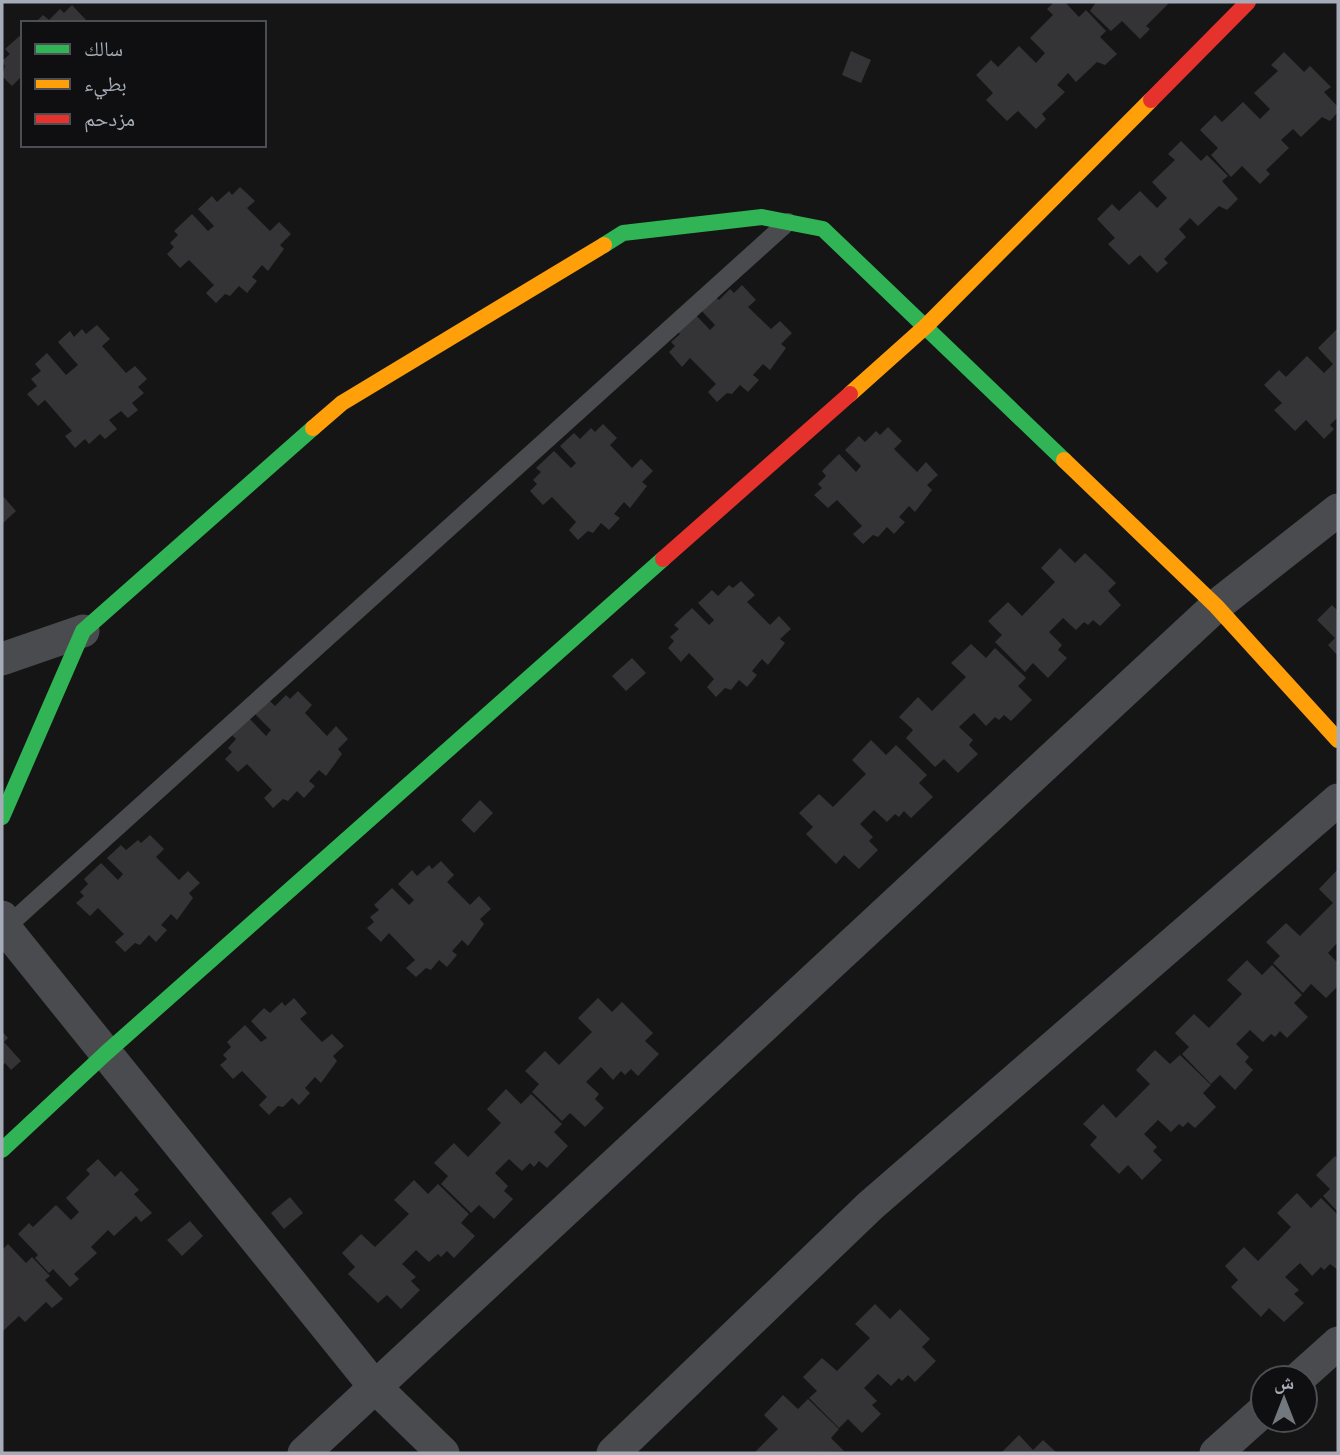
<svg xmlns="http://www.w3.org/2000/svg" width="1340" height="1455" font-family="'Asap Condensed','Noto Naskh Arabic',sans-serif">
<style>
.building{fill:#343436}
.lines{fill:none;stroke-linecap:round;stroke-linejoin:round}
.lane{stroke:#494b4e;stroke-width:18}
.street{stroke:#494b4e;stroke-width:33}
.fast{stroke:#30b455;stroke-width:16}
.slow{stroke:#ff9f0a;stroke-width:16}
.jam{stroke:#e5322d;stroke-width:16}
</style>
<rect width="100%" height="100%" fill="#151515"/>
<g class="building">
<polygon points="1054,2 1065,2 1079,17 1086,10 1106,31 1100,37 1117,54 1105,65 1097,62 1076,82 1068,73 1057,85 1065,92 1042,114 1046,119 1036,129 1018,111 1007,121 986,100 993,93 976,75 991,60 998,67 1019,46 1036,63 1045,53 1030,38 1053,15 1047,9"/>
<polygon points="1096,2 1168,2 1169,3 1146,26 1150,29 1140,39 1122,21 1111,31 1090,11"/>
<polygon points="72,5 86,20 82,23 35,23 43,15 49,20 60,9 64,13"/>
<polygon points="23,33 23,80 20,78 12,86 2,76 5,66 2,61 10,54 5,49"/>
<polygon points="851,51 871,60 861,83 842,75"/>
<polygon points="1284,52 1304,72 1310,66 1331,87 1324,92 1338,107 1338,112 1330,121 1322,117 1301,137 1293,129 1281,140 1289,148 1266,170 1270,174 1260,184 1242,166 1231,177 1211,155 1218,148 1200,130 1215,115 1222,122 1243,102 1260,119 1270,109 1254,93 1278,71 1271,65"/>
<polygon points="1181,141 1201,161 1207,155 1228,176 1222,181 1238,199 1227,210 1219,206 1198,226 1190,218 1179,229 1186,237 1164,259 1168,263 1157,273 1140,255 1129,265 1108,244 1115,238 1097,219 1112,204 1119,211 1140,191 1157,208 1167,198 1152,182 1175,160 1168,154"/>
<polygon points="240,187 255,201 247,208 270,231 279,222 291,234 280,245 284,249 268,271 262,265 252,277 257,281 247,293 239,286 230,296 225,294 216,303 206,293 214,285 189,260 180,268 167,254 174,247 170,243 178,235 174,231 192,214 208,231 214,226 198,209 212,196 217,202 229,191 232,195"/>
<polygon points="742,285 756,300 748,307 771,329 780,321 792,333 781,344 786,348 770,370 763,364 753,375 759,380 748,392 740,385 732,394 727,393 717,402 708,392 716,384 690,358 682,367 669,352 675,346 671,342 680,334 675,329 693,312 710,330 715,325 699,308 713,295 719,300 730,289 734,293"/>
<polygon points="97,325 110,339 102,346 126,373 135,366 147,379 138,387 144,393 132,403 138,410 128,418 121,411 109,420 117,429 105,439 100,434 89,444 85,439 75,448 65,436 72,431 45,400 38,406 27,394 37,386 31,379 41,371 35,364 47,353 66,375 78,365 58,342 70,331 74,337 82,329 86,334"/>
<polygon points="1338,328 1338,417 1330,425 1334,429 1324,439 1306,420 1295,431 1274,410 1282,403 1264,385 1279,370 1286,377 1307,356 1324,373 1333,364 1318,348"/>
<polygon points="603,424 617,438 610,445 632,468 641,459 653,471 642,482 647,486 630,508 624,502 614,514 620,518 609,530 601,523 593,533 588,531 578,540 569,530 576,522 552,497 543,505 530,491 537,484 533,480 541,472 536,468 554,451 571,468 576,463 560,446 574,433 580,439 591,428 595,432"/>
<polygon points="888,427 902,441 894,449 917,472 926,462 938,475 927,485 932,490 915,512 909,506 899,517 905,522 894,534 887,527 878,537 873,535 863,544 853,534 862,526 837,500 828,508 814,495 822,488 818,484 826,476 822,471 839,454 856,472 861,466 845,450 859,436 865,442 876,431 880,435"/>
<polygon points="2,495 16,511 2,524"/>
<polygon points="1060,548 1075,563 1085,553 1116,583 1108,591 1121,605 1100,626 1093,620 1088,625 1084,622 1076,630 1063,618 1049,632 1062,645 1058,650 1067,658 1048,678 1033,663 1025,672 995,642 1002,635 988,621 1008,602 1022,616 1055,582 1041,568"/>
<polygon points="741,581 755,595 747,602 770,625 779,616 791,629 780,639 785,643 768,665 762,659 752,671 757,675 747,687 739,680 731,690 725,688 716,697 707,687 714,679 689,653 681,662 668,648 674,641 670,637 679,629 674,625 692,608 709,625 714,620 698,603 712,590 718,596 729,585 733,588"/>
<polygon points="1332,605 1338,611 1338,656 1328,645 1335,638 1317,620"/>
<polygon points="971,644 986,658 995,648 1026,678 1018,686 1032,700 1011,721 1004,715 999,720 995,717 986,726 974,713 959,727 973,740 969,745 978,754 958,773 944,759 935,767 906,738 913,730 899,717 918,697 932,711 966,677 951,663"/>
<polygon points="632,658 646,673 626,691 612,676"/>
<polygon points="298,691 312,705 305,713 327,736 336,726 348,739 338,749 342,754 326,776 319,770 309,781 315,786 304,798 297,791 288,801 283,799 273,808 264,798 272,790 247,764 238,772 225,759 232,752 228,748 236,739 232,735 249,718 266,736 271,730 255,714 269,700 275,706 286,695 290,699"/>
<polygon points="871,740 886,755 896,745 927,775 919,783 933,797 911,818 904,811 899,817 895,814 887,822 874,810 860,824 873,837 869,841 878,850 859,869 844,855 836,864 806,834 813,827 799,813 819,794 833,807 866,774 852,760"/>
<polygon points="480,800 493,813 474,833 461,820"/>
<polygon points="150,835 164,849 156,857 179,880 188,871 200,883 189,893 193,898 177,920 171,914 161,925 167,930 156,942 149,935 140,945 135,943 125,952 115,942 124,934 98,908 90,916 76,903 84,896 80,892 88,884 84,879 101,863 118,880 123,874 107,858 121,845 126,850 138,840 141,843"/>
<polygon points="441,861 454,875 447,882 470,905 479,896 491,909 480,919 484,924 468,946 462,940 452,951 457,955 447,967 439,960 431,970 426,968 416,977 406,968 415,960 389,933 381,942 367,928 374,922 370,917 379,910 374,905 392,888 409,905 414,900 398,884 412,870 417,876 429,865 432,869"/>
<polygon points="1338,869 1338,942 1328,953 1338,963 1338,986 1326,998 1311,984 1303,993 1273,963 1280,956 1266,942 1286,923 1300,936 1333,903 1319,889"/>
<polygon points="1247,960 1262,975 1272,965 1302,995 1294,1003 1308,1017 1287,1038 1280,1031 1275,1037 1271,1034 1263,1042 1250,1030 1236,1044 1249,1057 1245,1062 1253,1070 1235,1090 1220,1075 1211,1084 1182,1054 1189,1047 1175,1033 1194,1014 1209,1028 1242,994 1227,980"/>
<polygon points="294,998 307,1013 300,1019 322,1042 332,1034 344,1046 333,1056 337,1061 321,1083 315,1077 305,1088 310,1093 299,1105 292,1098 283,1107 278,1106 269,1115 259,1105 267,1097 242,1071 233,1079 220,1065 227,1059 223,1055 231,1047 227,1042 245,1025 261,1042 267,1038 251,1021 264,1008 270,1013 282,1002 285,1006"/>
<polygon points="598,998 612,1012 622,1002 653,1033 645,1041 659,1054 638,1076 631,1069 625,1075 621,1071 613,1080 601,1067 586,1082 599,1094 595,1099 604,1108 585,1127 570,1113 562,1121 532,1092 539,1084 525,1071 545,1051 559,1065 592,1032 578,1018"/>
<polygon points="2,1031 8,1038 4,1042 21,1061 11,1070 5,1063 2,1066"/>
<polygon points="1155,1050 1170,1064 1180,1055 1211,1085 1203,1093 1216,1107 1195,1128 1188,1122 1183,1127 1179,1124 1171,1132 1158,1120 1144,1134 1157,1147 1153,1151 1162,1160 1142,1180 1128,1165 1119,1174 1090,1145 1097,1137 1083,1124 1103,1104 1116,1118 1150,1084 1136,1070"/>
<polygon points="506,1089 521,1104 531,1094 562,1124 554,1132 568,1146 547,1168 539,1161 534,1167 530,1163 522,1171 509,1159 495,1173 508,1186 504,1191 513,1199 494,1219 479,1205 471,1213 441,1184 448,1176 434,1163 454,1143 468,1157 501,1123 487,1109"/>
<polygon points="1335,1156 1338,1159 1338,1212 1323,1196 1330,1189 1316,1175"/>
<polygon points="98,1159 115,1177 121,1171 139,1190 134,1194 152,1213 141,1222 136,1216 114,1236 108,1230 91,1247 97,1253 74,1274 79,1279 70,1287 53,1269 49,1273 35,1258 38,1255 18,1234 29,1223 33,1227 56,1205 71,1220 79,1212 66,1198 90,1174 86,1170"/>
<polygon points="414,1180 428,1194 438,1184 469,1214 461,1223 475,1236 454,1258 447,1251 441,1257 438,1254 429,1262 416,1250 402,1264 416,1277 411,1281 420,1290 401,1309 387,1295 378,1303 348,1274 355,1267 342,1253 361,1234 375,1247 409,1214 394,1200"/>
<polygon points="1297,1193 1311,1208 1321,1198 1338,1215 1338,1270 1330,1264 1324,1270 1321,1267 1312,1276 1300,1263 1285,1277 1299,1290 1294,1294 1304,1303 1284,1322 1269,1308 1261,1317 1231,1287 1238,1280 1225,1266 1244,1247 1258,1261 1291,1227 1277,1213"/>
<polygon points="290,1197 303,1213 284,1229 271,1213"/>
<polygon points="190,1221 203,1236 182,1256 167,1240"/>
<polygon points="8,1244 26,1263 32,1257 50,1276 45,1280 63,1299 52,1308 46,1302 25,1322 19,1316 2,1332 2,1250"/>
<polygon points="875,1304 890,1319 900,1309 930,1339 922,1347 936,1361 915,1382 908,1375 902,1381 899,1378 891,1386 878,1374 864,1388 877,1401 872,1405 881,1414 862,1433 848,1419 839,1428 809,1398 817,1391 803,1377 822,1358 837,1371 870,1338 855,1324"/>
<polygon points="783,1395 798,1409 808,1399 839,1429 831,1438 844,1451 754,1453 778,1429 764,1415"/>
<polygon points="1019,1435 1033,1450 1043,1440 1057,1453 1001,1453"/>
</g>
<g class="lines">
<polyline class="lane" points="3,930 788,222"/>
<g class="street">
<polyline points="2,659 83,631"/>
<polyline points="2,917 5,928 375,1387 443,1453"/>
<polyline points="1299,1378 1338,1343"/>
<polyline points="304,1453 1216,606 1338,510"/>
<polyline points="613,1453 870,1206 1338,800"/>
<polyline points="1216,1453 1263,1411"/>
</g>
<g class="fast">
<polyline points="604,245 623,233 762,217 823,229 1064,460"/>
<polyline points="2,817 83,631 313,428"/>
<polyline points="2,1150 106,1053 663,559"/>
</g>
<g class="slow">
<polyline points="850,394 925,327 1151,100"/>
<polyline points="313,428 342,403 604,245"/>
<polyline points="1064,460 1216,606 1338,740"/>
</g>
<g class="jam">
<polyline points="1151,100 1248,2"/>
<polyline points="663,559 850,394"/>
</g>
</g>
<rect width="1340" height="1455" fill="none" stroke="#a6acb7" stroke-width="7"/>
<rect x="21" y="21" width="245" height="126" fill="#0f0f11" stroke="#4b4e53" stroke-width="2"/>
<rect x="35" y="44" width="35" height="10" fill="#30b455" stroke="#4b4e53" stroke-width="2"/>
<text x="84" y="56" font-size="21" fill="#a6acb7">سالك</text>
<rect x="35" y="79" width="35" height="10" fill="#ff9f0a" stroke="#4b4e53" stroke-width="2"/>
<text x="84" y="91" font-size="21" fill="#a6acb7">بطيء</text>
<rect x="35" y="114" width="35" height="10" fill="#e5322d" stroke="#4b4e53" stroke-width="2"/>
<text x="84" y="126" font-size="21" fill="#a6acb7">مزدحم</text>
<g transform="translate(1284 1399)"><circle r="33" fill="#0f0f11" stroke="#4b4e53" stroke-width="2"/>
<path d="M0-5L12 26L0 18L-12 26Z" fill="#73777e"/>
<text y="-10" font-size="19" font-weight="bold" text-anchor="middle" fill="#a6acb7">ش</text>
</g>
</svg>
